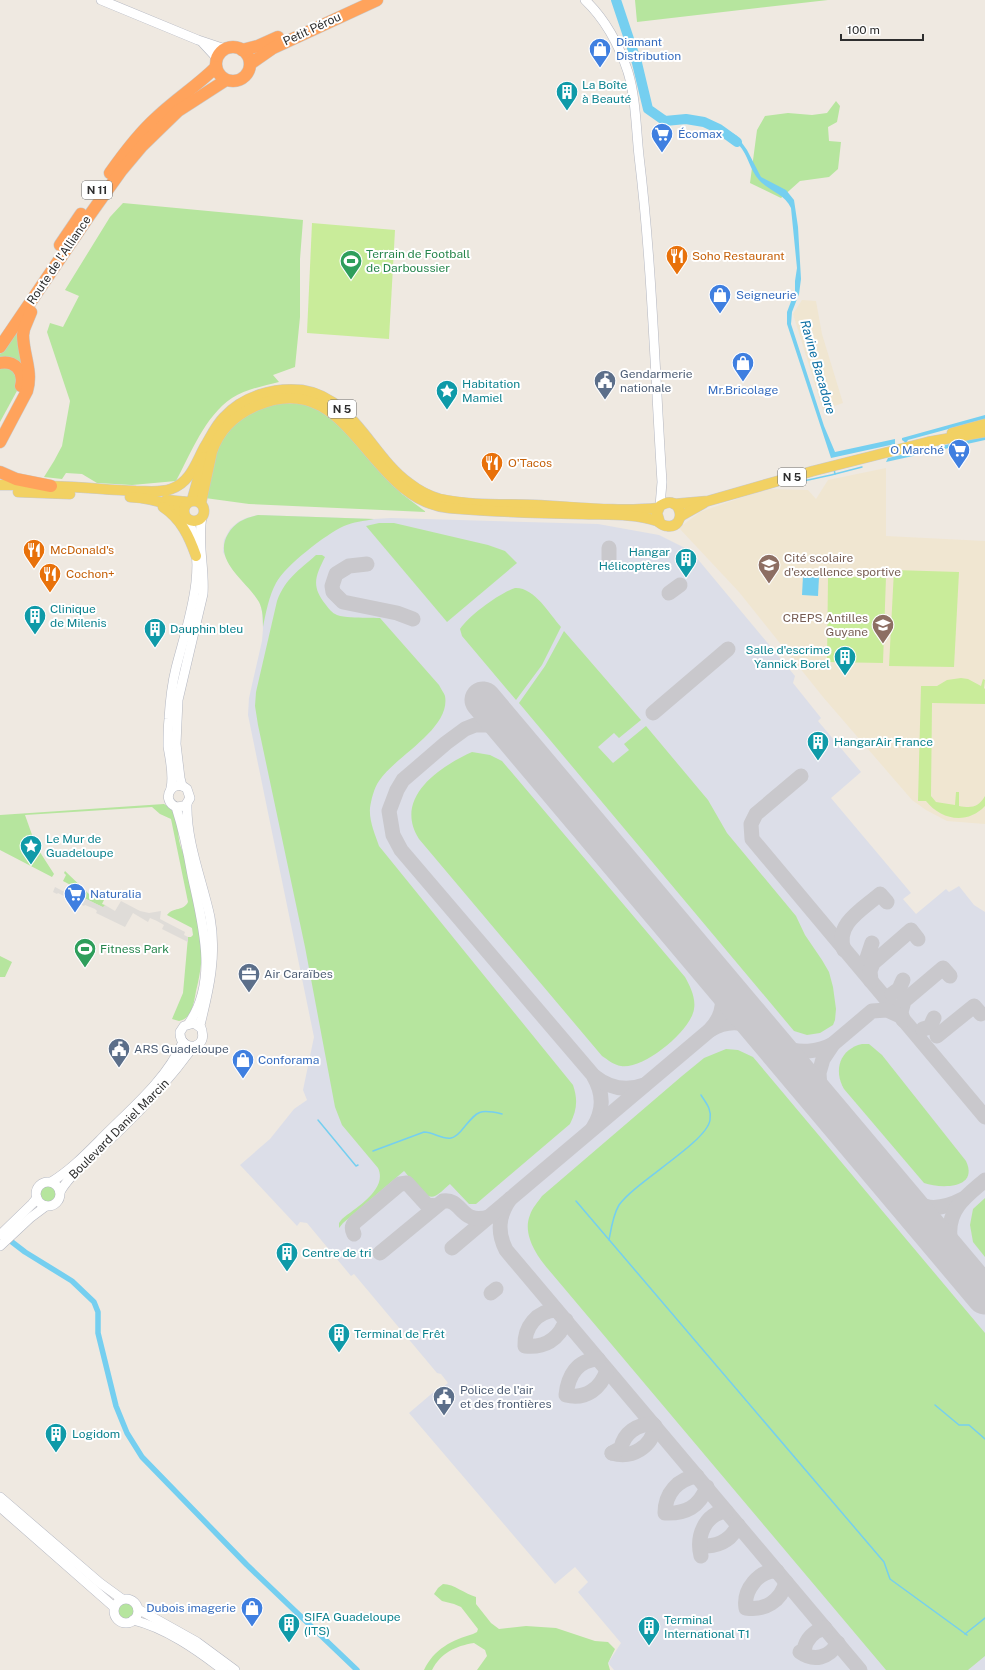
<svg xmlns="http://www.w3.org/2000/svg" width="985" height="1670" font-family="'Public Sans',sans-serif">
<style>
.education{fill:#f0e6d1}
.airport{fill:#dcdee8}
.green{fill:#b6e59e}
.pitch{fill:#c9ec9a}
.plaza{fill:#dfdcd8}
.water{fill:#75cff0}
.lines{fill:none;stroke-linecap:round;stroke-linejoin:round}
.stream{stroke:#75cff0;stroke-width:1.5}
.canal{stroke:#75cff0;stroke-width:5.5}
.river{stroke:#75cff0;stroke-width:10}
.taxiway{stroke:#c9c8cc;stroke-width:15}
.runway{stroke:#c9c8cc;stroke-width:37}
.secondary-casing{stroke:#b4b7c1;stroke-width:10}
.primary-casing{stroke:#c9c9c9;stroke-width:11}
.highway-casing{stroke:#c9c9c9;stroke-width:13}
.secondary{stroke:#fff;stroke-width:9}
.primary{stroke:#f2d163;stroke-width:10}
.highway{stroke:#ffa35c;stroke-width:12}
.labels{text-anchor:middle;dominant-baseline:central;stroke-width:4;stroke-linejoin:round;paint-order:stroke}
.shield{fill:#fff;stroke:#6d6d6d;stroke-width:1}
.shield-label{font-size:11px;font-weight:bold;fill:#2e2e2e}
.street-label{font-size:12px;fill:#2e2e2e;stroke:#fff}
.shop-label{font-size:12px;fill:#366cbe;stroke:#fff;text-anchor:start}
.culture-label{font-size:12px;fill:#0d838f;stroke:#fff;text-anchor:start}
.leisure-label{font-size:12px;fill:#27864d;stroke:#fff;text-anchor:start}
.food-label{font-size:12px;fill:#c56008;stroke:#fff;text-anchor:start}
.service-label{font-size:12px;fill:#4e5e75;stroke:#fff;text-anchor:start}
.education-label{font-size:12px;fill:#785e54;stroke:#fff;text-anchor:start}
.water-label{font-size:13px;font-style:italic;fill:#0d6fa3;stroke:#fff}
</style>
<rect width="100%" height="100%" fill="#efe9e1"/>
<g class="education">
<polygon points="802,300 816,301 822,334 843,403 823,410 793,314"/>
<polygon points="886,468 886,536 985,541 985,824 947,821 926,810 912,800 823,697 739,592 679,528 700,512 766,489 808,490 816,499 828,480"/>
</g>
<polygon class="airport" points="258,515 374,519 391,518 598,524 659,535 691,551 795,676 793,683 821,718 818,721 861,772 831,798 911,893 903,899 916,914 946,889 949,892 959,886 974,905 985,912 985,1670 614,1670 608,1663 621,1643 578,1592 588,1582 575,1567 555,1584 409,1413 436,1390 438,1391 448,1383 441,1374 437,1373 354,1274 351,1276 307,1223 300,1222 297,1226 240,1165 270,1139 294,1109 307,1100 303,1090 314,1037 248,715 249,698 262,641 263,629 262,612 260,603 253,593 232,569 223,552 224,540 230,529 238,522 246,518"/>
<g class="green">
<polygon points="635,0 828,0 637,22"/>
<polygon points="836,101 840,106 837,122 828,127 829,141 841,142 838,169 829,177 800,181 781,198 750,183 757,130 765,116 788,113 812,115 827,113"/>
<path d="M123 203 303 220 300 259V317L295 367 273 375 279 382C264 386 246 389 232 398 205 416 191 453 176 481L132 485 97 483 82 474 66 473 62 479 44 477 54 461 62 446 70 401 47 332 50 323 63 327 79 296 65 290 110 217Z"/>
<polygon points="21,325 27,372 0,358 0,354"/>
<polygon points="0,365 15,368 18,389 0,422"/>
<polygon points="284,403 302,404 319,410 338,423 402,494 426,512 249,504 205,498 216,449 231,427 245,414 264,405"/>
<path d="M258 515 374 519C364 521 353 522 344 526 326 534 285 566 276 583 269 596 266 612 263 627 263 619 263 610 259 602 247 581 212 561 228 534 235 522 245 518 258 515Z"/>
<polygon points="379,523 394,523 488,545 505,551 517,563 447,622 366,526"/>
<path d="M316 555H322L325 557C315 577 311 586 326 605 329 609 332 613 337 615 349 619 368 617 380 618L439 685C441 689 444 693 445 696 451 729 394 757 379 781 374 788 371 800 370 808 369 821 375 834 379 846L573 1085C578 1100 577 1110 570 1124L476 1204H469L450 1184C446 1187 441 1193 435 1196 424 1201 411 1178 404 1171L343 1223 339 1228V1223L342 1219C357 1207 388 1189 378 1168L342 1125 335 1107 305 947 258 725 255 706 256 692 277 601C286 578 298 571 316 555Z"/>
<path d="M515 588C534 587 549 613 561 627L542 665 516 700 462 636 460 629C470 615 498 594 515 588Z"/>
<polygon points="564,631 641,720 619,738 614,733 598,747 613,763 629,750 624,744 646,726 708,800 727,833 796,916 805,935 822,960 829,972 833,987 836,1009 835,1020 833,1025 820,1033 807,1035 794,1031 519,703 545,666"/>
<path d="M472 752 490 755 502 761 685 977C690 986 696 998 694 1009 691 1031 643 1070 621 1066 614 1065 608 1060 602 1056L419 839C393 798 439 767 472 752Z"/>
<path d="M164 804C167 806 172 809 173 812 181 826 175 840 185 855 193 891 203 928 201 964 200 973 198 983 196 991 194 1002 192 1019 179 1021L172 1019 183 993 188 937H191L193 935 192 928 167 915C173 907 184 911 188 902L171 819 160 814 152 807 25 815 36 846 54 874 52 877 0 850V815Z"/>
<polygon points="65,871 90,895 92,893 104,900 102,904 105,905 104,908 84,898 86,893 63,881 66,875 64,873"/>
<polygon points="0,956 12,962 5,977 0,977"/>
<path d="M862 1044H869L882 1055 966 1161C979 1189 941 1189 924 1183L844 1089C833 1070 840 1049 862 1044Z"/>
<path d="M726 1049 738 1050 753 1057 985 1333V1656L968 1670H886L548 1269C537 1256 522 1234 530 1215 532 1208 538 1202 542 1196L682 1076 704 1058Z"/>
<circle cx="48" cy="1194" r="9"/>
<polygon points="985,1198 985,1257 973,1242 970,1225 973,1209"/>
<path d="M443 1584C454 1584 465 1594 476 1597V1604L491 1623 499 1629 526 1626 556 1628 595 1641 608 1642 615 1649 608 1663 610 1670H477L487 1656 485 1650 474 1643C455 1646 441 1653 432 1670H424C434 1649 452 1640 473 1634L477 1632 478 1629 461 1607 454 1604 442 1601 434 1594 438 1588Z"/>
<circle cx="126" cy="1611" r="9"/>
</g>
<g class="pitch">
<polygon points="312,223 395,230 389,339 307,333"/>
<polygon points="894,570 959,572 954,667 889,666"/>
<polygon points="828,577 886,577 883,663 827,662"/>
<path d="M961 678 968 679 981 686 983 679 985 680 984 688 985 689V704L932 703 931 796 936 802 955 805 956 792H959V806C971 808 978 808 985 796V806C967 825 941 820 926 801H918L921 686H937L947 680Z"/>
</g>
<polygon class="plaza" points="55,887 82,901 84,898 103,907 105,905 115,911 121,901 140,911 149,913 161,911 160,919 185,932 184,935 188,937 188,942 162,929 164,925 157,921 150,918 148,922 133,913 125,927 96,913 97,911 95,909 85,905 84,906 58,893 57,894 53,892"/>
<g class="water">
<path d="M696 119 718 124 737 136 747 150 761 177 786 190 794 200 798 227 801 279 799 294 792 312 791 324 824 426 835 452 895 439V444L831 458 787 324V312L795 291V281L797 268 791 208C785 194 769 191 759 180 750 170 748 155 739 145 730 134 710 122 696 123Z"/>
<polygon points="985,415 985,419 908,440 906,443 902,440 902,438"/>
<polygon points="985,436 985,440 886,462 888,458"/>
<polygon points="803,576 819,577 818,596 802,595"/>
</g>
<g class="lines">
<g class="stream">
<polyline points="834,469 835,474 862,467"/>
<path d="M799 482C812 479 824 477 835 474"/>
<polyline points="318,1120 356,1166 358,1165"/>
<path d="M373 1151 424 1132C433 1132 443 1140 451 1138 456 1137 458 1134 461 1131 477 1112 477 1108 502 1114"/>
<polyline points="576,1201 884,1562 890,1579 967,1635"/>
<path d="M609 1240C611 1229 613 1215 619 1205 635 1182 707 1142 710 1120 712 1109 706 1103 701 1095"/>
<polyline points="935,1405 959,1425 969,1425 985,1439"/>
<polyline points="965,1634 985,1618"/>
</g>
<polyline class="canal" points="12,1242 25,1252 72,1281 94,1302 98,1312 98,1333 116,1406 127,1433 142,1457 247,1565 357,1670"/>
<polyline class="river" points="616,0 637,63 648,109 665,121 686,119 704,122 719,129 737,142"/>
<g class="taxiway">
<polyline points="609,560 609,548"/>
<polyline points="367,564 349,566 336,574 332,586 333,592 343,602 397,613 413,619"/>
<polyline points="669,593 680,585"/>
<polyline points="653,713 728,649"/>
<path d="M514 738 505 731 489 725H475L465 729 446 743 403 780 397 790 389 811 393 835 401 850 593 1075C604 1094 604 1110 593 1128"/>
<polyline points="801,776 756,814 751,824 752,839 985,1117"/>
<path d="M844 950C834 924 863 909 880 894L887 902"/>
<polyline points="866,961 872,943"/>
<polyline points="871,981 870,971 873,963 911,930 918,939"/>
<polyline points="892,994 899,989 903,980"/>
<polyline points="903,1020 901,1012 904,1001 943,968 950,976"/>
<polyline points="923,1029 930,1027 934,1018"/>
<path d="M710 1030C728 1019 747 1021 764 1034 770 1038 775 1044 782 1047 799 1054 818 1052 833 1044"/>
<polyline points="937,1036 974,1006 981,1014"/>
<path d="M594 1076C609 1088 625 1092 644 1085"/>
<polyline points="825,1106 820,1089 819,1073 823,1059 833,1044 872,1011 887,1010 900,1016"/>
<path d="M899 1193C921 1210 938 1212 963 1199"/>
<path d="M510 1199C498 1216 497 1232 506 1250L860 1670"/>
<path d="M354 1234C352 1229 351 1227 355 1222L400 1184 407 1183 427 1205 436 1206"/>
<path d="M452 1248 710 1030C725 1014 726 995 715 976"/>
<path d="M380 1253 443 1201C463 1198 459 1225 489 1217"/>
<path d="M960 1267C950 1249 944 1225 958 1206 965 1196 976 1188 985 1180"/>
<polyline points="491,1293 496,1289"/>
<path d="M556 1310C537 1311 524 1327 525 1346 544 1348 559 1340 566 1320"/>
<path d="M598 1359C577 1360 568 1376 566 1395 586 1400 601 1388 607 1370"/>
<path d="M612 1453C632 1459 652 1447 655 1426"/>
<path d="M612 1453 621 1448C624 1433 637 1424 653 1424"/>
<path d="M697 1476C678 1479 665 1493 665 1513 686 1514 699 1507 707 1487"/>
<path d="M707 1546C721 1545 732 1539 738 1525"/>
<path d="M701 1556C696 1536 705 1514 726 1511"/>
<path d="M777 1571C759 1570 743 1590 746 1608 765 1611 781 1601 786 1582"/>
<path d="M825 1628C814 1631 806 1639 804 1650L800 1652C814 1662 829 1658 838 1643"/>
</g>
<polyline class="runway" points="483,700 985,1296"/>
<g class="secondary-casing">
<g id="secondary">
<polyline points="101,0 198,40 222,48 227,48"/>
<path d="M585 0C606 20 619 45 628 72 636 99 636 128 639 156 652 264 655 374 662 482L660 506"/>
<polyline points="203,43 215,56 216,60"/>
<path d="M182 786 180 778 176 744 178 700 203 594C205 568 197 543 202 517"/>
<path d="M171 788C174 774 170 760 168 746 168 737 168 728 169 719 170 702 172 684 176 668 188 621 209 567 188 519"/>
<path d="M187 804C186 842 202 880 210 917 217 955 209 989 200 1025 212 1051 179 1053 180 1032L184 1026 194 1023 201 1028"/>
<path d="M176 807 185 806 190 798 187 789C174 777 159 799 176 807 183 829 188 852 192 875 202 922 219 980 189 1023"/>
<path d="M51 1182C71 1170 88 1152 104 1136 133 1107 166 1080 183 1042"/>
<circle cx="48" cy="1194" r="12"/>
<path d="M60 1192C70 1173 104 1146 120 1130 147 1104 171 1077 193 1047"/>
<polyline points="0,1235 32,1204 37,1198"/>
<polyline points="0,1246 30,1218 46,1206"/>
<polyline points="0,1497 100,1583 122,1599"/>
<polyline points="0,1507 114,1607"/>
<circle cx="126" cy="1611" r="12"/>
<polyline points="138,1609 197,1642 235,1670"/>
<path d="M133 1620C166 1628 197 1650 223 1670"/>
</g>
</g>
<g class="primary-casing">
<g id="primary">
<polyline points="952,433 985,424"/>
<polyline points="0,485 29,485"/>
<path d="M45 486C75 486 106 490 136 491 147 491 160 493 171 489 191 482 196 462 205 446 211 436 216 425 224 417 243 396 274 387 302 390 354 398 371 456 409 483 418 490 429 496 440 499 471 506 504 504 535 505 576 507 618 512 658 508"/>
<polyline points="18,492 70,494"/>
<path d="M130 497C150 498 167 502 184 513"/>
<polyline points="166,500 188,502"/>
<polyline points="192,500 204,457"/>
<circle cx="194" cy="511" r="10"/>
<path d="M201 503 212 452C219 431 235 415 256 406 351 364 366 500 449 508 493 512 538 513 582 514 606 515 633 513 657 521 660 523 663 526 667 526 688 529 682 491 660 506L657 513 660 523"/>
<polyline points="674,504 708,501 813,471 928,442 985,432"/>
<path d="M163 507C181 519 189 536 196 556"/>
<polyline points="681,516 704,503"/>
</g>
</g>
<g class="highway-casing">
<g id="highway">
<circle cx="233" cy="64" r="17"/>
<polyline points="242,50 258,46 278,37"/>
<polyline points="250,64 273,48 377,0"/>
<path d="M110 173C124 153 139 133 157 117 176 99 198 85 216 67"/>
<polyline points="60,245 81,214"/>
<polyline points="0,347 89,216 121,171 142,146 178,111 226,80"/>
<path d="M0 363C14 360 25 371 21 386"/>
<path d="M0 442 27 391C33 372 23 354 23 335L24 329 31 312"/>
<polyline points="0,472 16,479 51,486"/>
</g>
</g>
<use href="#secondary" class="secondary"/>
<use href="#primary" class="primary"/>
<use href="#highway" class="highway"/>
</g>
<defs>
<g id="shop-pin" transform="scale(1.15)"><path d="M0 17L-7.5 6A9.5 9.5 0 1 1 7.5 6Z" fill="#3f7fe0" stroke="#fff"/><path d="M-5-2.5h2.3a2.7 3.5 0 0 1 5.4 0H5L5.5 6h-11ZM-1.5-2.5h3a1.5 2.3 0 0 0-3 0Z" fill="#fff"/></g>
<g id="building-pin" transform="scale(1.15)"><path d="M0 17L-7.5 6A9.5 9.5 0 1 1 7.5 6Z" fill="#0f9aa8" stroke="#fff"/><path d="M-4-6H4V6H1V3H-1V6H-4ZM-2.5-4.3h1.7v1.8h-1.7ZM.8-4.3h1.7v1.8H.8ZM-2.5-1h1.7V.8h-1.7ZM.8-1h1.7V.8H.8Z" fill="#fff"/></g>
<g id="supermarket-pin" transform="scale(1.15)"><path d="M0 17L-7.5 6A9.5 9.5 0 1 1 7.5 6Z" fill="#3f7fe0" stroke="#fff"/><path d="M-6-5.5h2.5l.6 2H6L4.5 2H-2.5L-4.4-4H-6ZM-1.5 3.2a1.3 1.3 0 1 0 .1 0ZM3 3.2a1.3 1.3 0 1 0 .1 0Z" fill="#fff"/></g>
<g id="restaurant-pin" transform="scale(1.15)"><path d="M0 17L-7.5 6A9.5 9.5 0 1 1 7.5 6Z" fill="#e8710a" stroke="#fff"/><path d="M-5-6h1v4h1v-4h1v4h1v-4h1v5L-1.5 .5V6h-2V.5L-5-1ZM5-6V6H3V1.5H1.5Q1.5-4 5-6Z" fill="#fff"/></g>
<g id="stadium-pin" transform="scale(1.15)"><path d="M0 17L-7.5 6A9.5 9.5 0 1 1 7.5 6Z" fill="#2e9e5b" stroke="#fff"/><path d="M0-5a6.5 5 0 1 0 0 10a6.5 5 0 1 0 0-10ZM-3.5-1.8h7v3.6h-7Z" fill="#fff"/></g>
<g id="civic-pin" transform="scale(1.15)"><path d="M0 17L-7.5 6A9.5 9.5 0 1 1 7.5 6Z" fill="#5c6f8a" stroke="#fff"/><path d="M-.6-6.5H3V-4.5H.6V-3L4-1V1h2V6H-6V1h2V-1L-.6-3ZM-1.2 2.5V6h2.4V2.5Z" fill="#fff"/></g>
<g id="sight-pin" transform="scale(1.15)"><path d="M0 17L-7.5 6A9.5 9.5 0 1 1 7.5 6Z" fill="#0f9aa8" stroke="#fff"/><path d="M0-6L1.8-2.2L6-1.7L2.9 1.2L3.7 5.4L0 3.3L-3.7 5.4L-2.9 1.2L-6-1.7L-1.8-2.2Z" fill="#fff"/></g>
<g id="school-pin" transform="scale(1.15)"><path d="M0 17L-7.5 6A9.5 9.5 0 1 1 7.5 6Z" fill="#8d6e63" stroke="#fff"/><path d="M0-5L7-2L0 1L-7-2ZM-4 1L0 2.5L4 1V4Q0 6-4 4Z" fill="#fff"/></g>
<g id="university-pin" transform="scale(1.15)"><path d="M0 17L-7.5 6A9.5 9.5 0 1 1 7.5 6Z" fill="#8d6e63" stroke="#fff"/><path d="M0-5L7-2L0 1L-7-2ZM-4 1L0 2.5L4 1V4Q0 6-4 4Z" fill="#fff"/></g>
<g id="office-pin" transform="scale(1.15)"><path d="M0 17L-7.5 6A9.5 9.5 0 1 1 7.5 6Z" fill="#5c6f8a" stroke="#fff"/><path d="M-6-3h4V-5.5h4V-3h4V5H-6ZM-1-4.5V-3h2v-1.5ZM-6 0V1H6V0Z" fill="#fff"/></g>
</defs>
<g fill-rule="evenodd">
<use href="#shop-pin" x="600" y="49"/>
<use href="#building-pin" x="567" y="92"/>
<use href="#supermarket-pin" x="662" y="134"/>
<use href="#restaurant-pin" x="677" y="256"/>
<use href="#stadium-pin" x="351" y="261"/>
<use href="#shop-pin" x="720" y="295"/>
<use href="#shop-pin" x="743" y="363"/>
<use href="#civic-pin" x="605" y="381"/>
<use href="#sight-pin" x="447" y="391"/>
<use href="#supermarket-pin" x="959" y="450"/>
<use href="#restaurant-pin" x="492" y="463"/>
<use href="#restaurant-pin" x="34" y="550"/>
<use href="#building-pin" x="686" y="559"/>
<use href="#school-pin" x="769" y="565"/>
<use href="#restaurant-pin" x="50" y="574"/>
<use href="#building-pin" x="35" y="616"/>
<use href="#university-pin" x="883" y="625"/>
<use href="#building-pin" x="155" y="629"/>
<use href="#building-pin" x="845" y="657"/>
<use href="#building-pin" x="818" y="742"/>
<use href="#sight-pin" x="31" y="846"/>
<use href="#supermarket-pin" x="75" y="894"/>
<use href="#stadium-pin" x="85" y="949"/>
<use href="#office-pin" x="249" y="974"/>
<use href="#civic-pin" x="119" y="1049"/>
<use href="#shop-pin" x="243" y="1060"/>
<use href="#building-pin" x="287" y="1253"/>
<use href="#building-pin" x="339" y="1334"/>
<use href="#civic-pin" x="444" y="1397"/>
<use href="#building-pin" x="56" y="1434"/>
<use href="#shop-pin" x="252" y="1608"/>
<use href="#building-pin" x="289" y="1624"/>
<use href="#building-pin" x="649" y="1627"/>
</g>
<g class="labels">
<g class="shield">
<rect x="82" y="181" width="30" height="18" rx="3"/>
<rect x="328" y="400" width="28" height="18" rx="3"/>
<rect x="778" y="468" width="28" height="18" rx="3"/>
</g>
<g class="shield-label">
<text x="97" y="190">N 11</text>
<text x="342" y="409">N 5</text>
<text x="792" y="477">N 5</text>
</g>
<g class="street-label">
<text transform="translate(312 29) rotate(-25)">Petit Pérou</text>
<text transform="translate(59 260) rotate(-56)">Route de l'Alliance</text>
<text transform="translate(119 1129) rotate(-45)">Boulevard Daniel Marcin</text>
</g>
<g class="shop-label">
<text x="616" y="42">Diamant<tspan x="616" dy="14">Distribution</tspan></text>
<text x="678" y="134">Écomax</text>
<text x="736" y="295">Seigneurie</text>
<text x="743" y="390" text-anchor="middle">Mr.Bricolage</text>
<text x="944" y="450" text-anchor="end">O Marché</text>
<text x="90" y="894">Naturalia</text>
<text x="258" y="1060">Conforama</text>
<text x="236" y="1608" text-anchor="end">Dubois imagerie</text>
</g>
<g class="culture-label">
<text x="582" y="85">La Boîte<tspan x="582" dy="14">à Beauté</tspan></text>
<text x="462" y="384">Habitation<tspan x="462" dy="14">Mamiel</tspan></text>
<text x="670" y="552" text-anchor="end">Hangar<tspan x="670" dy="14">Hélicoptères</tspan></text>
<text x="50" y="609">Clinique<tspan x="50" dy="14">de Milenis</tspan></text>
<text x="170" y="629">Dauphin bleu</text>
<text x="830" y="650" text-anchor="end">Salle d'escrime<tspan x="830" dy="14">Yannick Borel</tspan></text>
<text x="834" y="742">HangarAir France</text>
<text x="46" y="839">Le Mur de<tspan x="46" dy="14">Guadeloupe</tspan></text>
<text x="302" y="1253">Centre de tri</text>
<text x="354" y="1334">Terminal de Frêt</text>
<text x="72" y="1434">Logidom</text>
<text x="304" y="1617">SIFA Guadeloupe<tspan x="304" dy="14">(ITS)</tspan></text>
<text x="664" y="1620">Terminal<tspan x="664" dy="14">International T1</tspan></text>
</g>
<g class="leisure-label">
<text x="366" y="254">Terrain de Football<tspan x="366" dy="14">de Darboussier</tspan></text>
<text x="100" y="949">Fitness Park</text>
</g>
<g class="food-label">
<text x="692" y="256">Soho Restaurant</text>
<text x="508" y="463">O'Tacos</text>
<text x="50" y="550">McDonald's</text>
<text x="66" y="574">Cochon+</text>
</g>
<g class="service-label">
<text x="620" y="374">Gendarmerie<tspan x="620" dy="14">nationale</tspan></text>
<text x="264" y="974">Air Caraïbes</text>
<text x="134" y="1049">ARS Guadeloupe</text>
<text x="460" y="1390">Police de l'air<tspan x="460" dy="14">et des frontières</tspan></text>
</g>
<g class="education-label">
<text x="784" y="558">Cité scolaire<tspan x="784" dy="14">d'excellence sportive</tspan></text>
<text x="868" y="618" text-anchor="end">CREPS Antilles<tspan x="868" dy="14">Guyane</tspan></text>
</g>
<g class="water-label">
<text transform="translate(818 367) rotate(74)">Ravine Bacadore</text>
</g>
</g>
<path d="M841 34v6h82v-6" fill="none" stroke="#2e2e2e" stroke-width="2"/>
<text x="847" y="34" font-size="12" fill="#2e2e2e" stroke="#ffffff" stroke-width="3" paint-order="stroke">100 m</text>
</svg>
